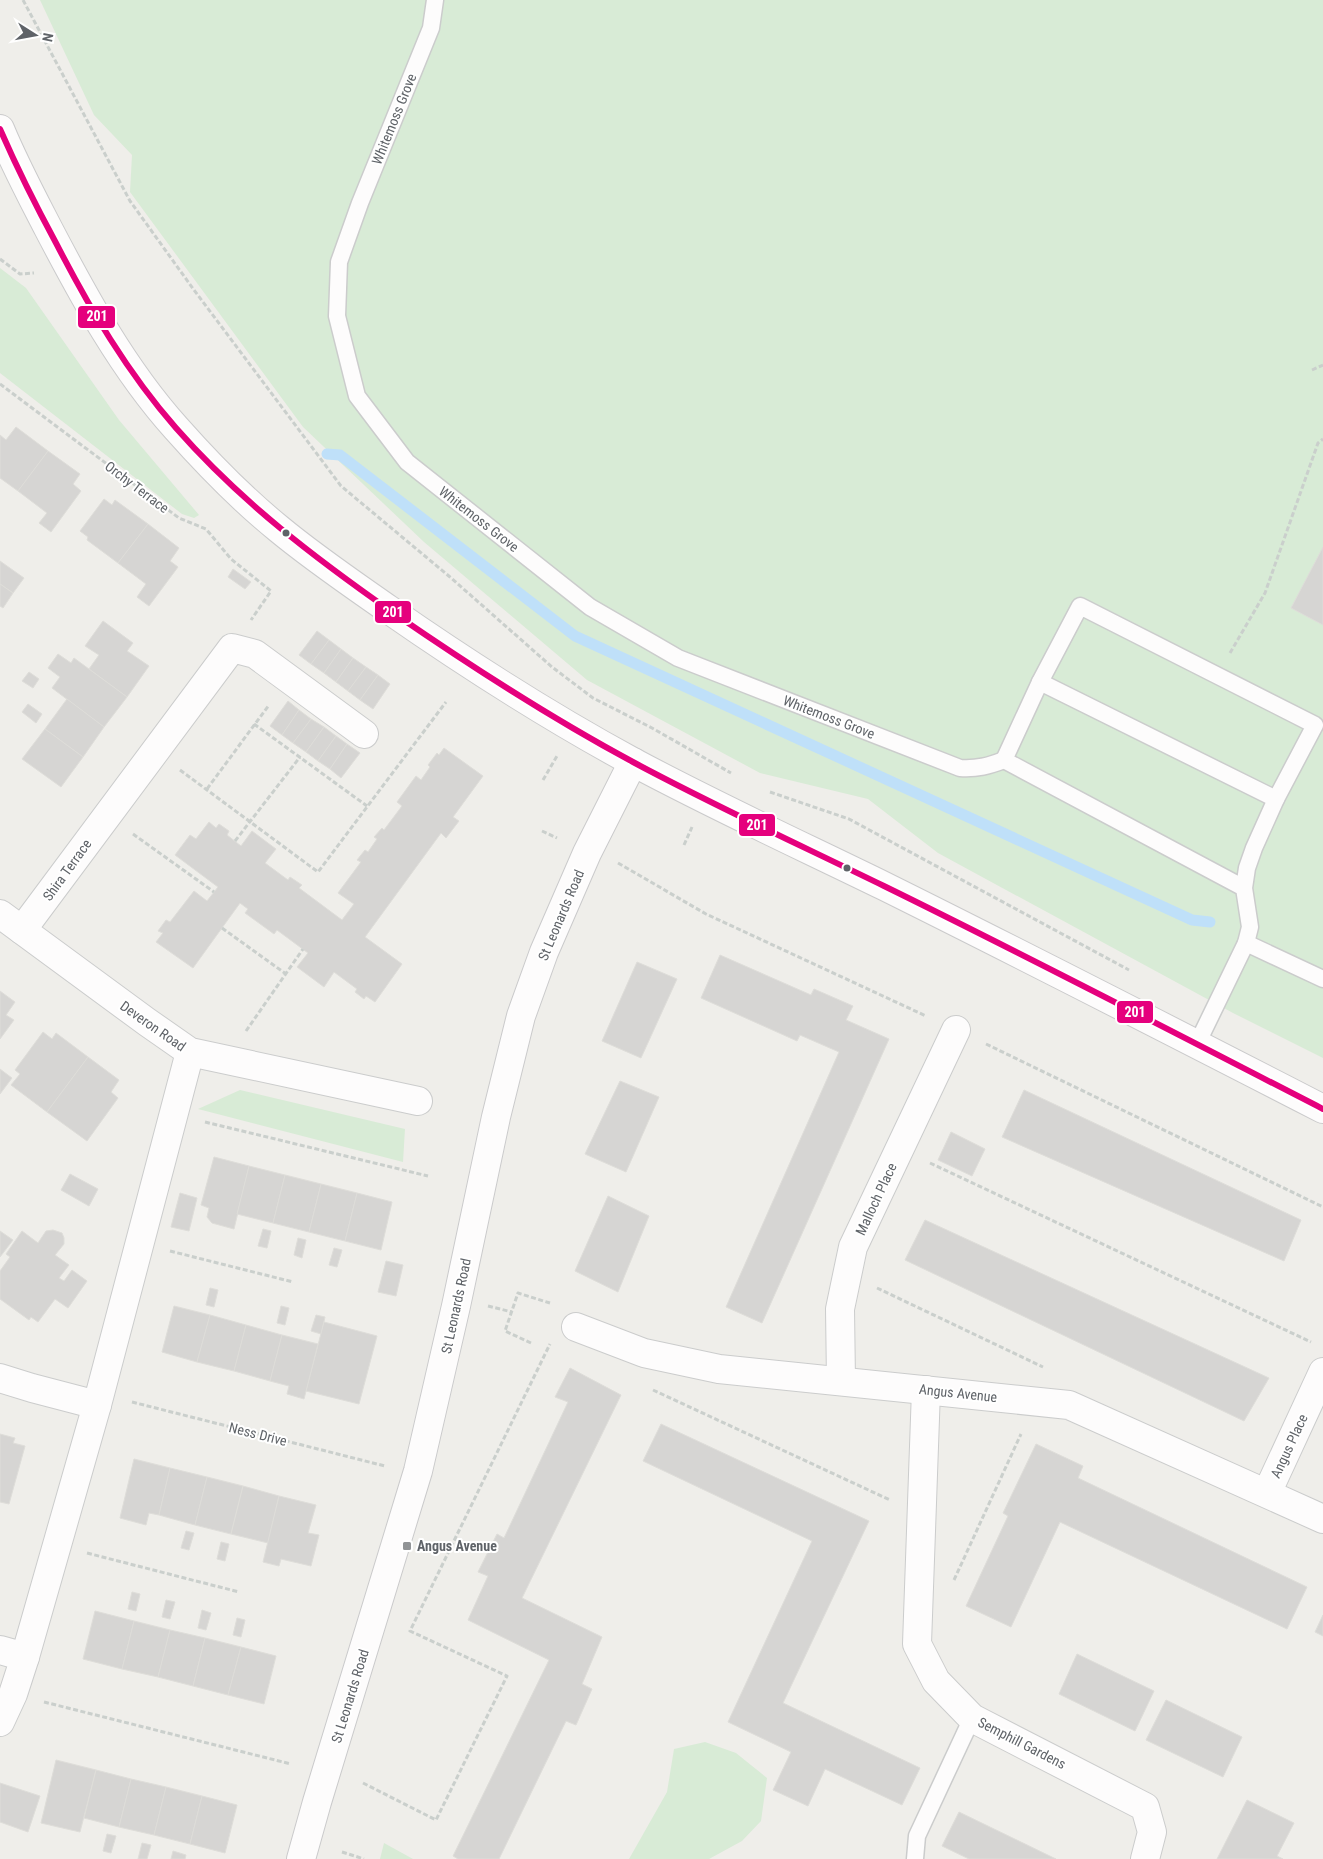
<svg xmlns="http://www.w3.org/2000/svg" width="1323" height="1859" font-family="'Roboto Condensed',sans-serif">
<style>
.green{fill:#d8ebd6}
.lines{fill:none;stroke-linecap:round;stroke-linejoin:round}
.stream{stroke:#bfe0f9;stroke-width:11}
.building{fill:#d6d5d3;stroke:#deddd9}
.lane-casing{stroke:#cbcccc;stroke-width:19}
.street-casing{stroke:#cbcccc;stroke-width:30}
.secondary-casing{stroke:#cacacb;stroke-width:30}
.path{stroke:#cacfcc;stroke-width:3;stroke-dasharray:5 2.5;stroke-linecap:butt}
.lane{stroke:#fdfcfc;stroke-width:16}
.street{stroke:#fdfcfc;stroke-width:28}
.secondary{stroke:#fdfcfc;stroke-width:28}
.bus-1-casing{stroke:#fff;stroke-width:10}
.bus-1{stroke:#e5007d;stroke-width:6}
.bus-dot{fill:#5f6368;stroke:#fff;stroke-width:2}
.poi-dot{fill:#919496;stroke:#fff;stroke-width:2}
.labels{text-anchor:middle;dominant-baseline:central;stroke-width:4;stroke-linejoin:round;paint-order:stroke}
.street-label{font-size:14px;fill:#5f6368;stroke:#fff}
.poi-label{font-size:14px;font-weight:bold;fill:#5f6368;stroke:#fff;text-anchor:start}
.line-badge{stroke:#fff;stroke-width:2}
.badge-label{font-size:14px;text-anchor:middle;font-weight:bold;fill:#fff}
</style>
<rect width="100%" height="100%" fill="#efeeea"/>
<g class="green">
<polygon points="40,0 1323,0 1323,1058 1233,1013 938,853 868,799 760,773 587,680 424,542 303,427 130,192 132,155 94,115"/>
<polygon points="0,268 26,288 119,420 199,515 194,518 182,514 0,373"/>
<polygon points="240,1090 405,1129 403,1162 198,1109"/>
<polygon points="705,1742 736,1753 767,1778 761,1821 742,1841 709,1859 629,1859 667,1792 674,1749"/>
<polygon points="384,1843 413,1859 380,1859"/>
</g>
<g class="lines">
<polyline class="stream" points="327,454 340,455 575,636 1192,920 1210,922"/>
</g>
<g class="building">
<polygon points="16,427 48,451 18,491 0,478 0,435 6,440"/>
<polygon points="48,451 80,474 73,484 81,491 51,532 39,523 47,513 18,491"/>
<polygon points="104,499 112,505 115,500 148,524 118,563 87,540 88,537 80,531"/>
<polygon points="148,524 179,548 170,561 178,567 149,606 137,597 146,584 118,563"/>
<polygon points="1323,547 1323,625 1291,608"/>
<polygon points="0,561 24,578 13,593 0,584"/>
<polygon points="233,569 251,582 245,589 228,577"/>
<polygon points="0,584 13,593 3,608 0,606"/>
<polygon points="103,621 133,643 127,651 149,666 127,697 89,669 99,655 85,646"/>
<polygon points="317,631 329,640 311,664 299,655"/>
<polygon points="329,640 341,649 324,673 311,664"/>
<polygon points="341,649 353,658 336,682 324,673"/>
<polygon points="58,654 71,663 74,658 127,697 104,727 52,688 60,677 48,668"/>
<polygon points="353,658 366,667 348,691 336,682"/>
<polygon points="366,667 378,675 360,700 348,691"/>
<polygon points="29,672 39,679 33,688 22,681"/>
<polygon points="378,675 390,684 373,709 360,700"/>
<polygon points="67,699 104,727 83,757 45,729"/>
<polygon points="288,701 299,710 282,735 270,726"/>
<polygon points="28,704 42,714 36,723 22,712"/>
<polygon points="299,710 311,719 293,743 282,735"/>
<polygon points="311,719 324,727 306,752 293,743"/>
<polygon points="324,727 336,736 318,761 306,752"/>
<polygon points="45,729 83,757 61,787 22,759"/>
<polygon points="336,736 347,744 330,769 318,761"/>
<polygon points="347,744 360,753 341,778 330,769"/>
<polygon points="444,748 483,776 453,817 459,821 446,838 441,833 365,937 402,964 375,1002 366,996 364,999 355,992 357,989 334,972 324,987 297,967 308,953 277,930 274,934 245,913 248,909 240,903 193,968 156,942 163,933 158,931 166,920 170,922 194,891 207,901 218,887 175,855 190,835 196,839 209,822 216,828 219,824 229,831 227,835 241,846 252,831 276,849 265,863 288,880 290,877 302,885 299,888 342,920 354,904 338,893 361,862 357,860 365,850 368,852 377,839 374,837 382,828 384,830 402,806 397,802 416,776 421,780 430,767 428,765 437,753 439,755"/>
<polygon points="720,955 811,995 814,989 853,1006 846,1020 889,1039 762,1323 726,1307 839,1052 800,1035 797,1041 701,998"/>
<polygon points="637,962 677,979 641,1058 602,1041"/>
<polygon points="0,991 15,1002 6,1015 14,1020 0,1039"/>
<polygon points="43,1032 52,1039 56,1033 88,1057 47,1112 11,1085 20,1074 15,1070"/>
<polygon points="88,1057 119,1080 111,1092 118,1098 87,1141 47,1112"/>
<polygon points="0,1069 12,1078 0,1094"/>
<polygon points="620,1081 659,1097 626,1172 585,1154"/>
<polygon points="1024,1090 1301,1220 1284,1261 1002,1137"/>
<polygon points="951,1132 985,1149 972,1176 938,1160"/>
<polygon points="214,1157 249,1166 234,1229 212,1223 207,1217 209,1208 201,1205"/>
<polygon points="249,1166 285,1175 273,1223 237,1214"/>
<polygon points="70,1174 98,1189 89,1206 61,1190"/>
<polygon points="285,1175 321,1184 309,1232 273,1223"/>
<polygon points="321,1184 357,1193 345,1241 309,1232"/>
<polygon points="180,1193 197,1198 189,1231 171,1227"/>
<polygon points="357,1193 392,1202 381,1250 345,1241"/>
<polygon points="608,1196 649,1216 618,1292 575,1271"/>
<polygon points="925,1220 1269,1378 1244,1421 905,1260"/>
<polygon points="263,1229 271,1231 267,1248 258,1246"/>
<polygon points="53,1230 62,1233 64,1238 64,1244 55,1255 69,1265 59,1278 64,1281 72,1270 87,1281 68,1308 55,1299 38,1322 31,1317 29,1320 0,1299 0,1271 10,1257 6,1254 22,1231 38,1243 46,1231"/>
<polygon points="0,1231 13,1240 0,1257"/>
<polygon points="298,1238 306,1240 302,1258 294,1255"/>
<polygon points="334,1248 342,1250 337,1267 329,1265"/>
<polygon points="386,1261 403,1265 396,1296 378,1292"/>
<polygon points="210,1288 218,1290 214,1307 206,1305"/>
<polygon points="174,1306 210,1315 197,1362 162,1352"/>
<polygon points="281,1306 289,1308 285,1325 277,1323"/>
<polygon points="210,1315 246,1325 234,1371 197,1362"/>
<polygon points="316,1315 325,1317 321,1334 311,1331"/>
<polygon points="324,1322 377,1336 359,1404 306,1391"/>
<polygon points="246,1325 282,1335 270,1381 234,1371"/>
<polygon points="282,1335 318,1344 304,1399 287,1394 289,1386 270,1381"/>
<polygon points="570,1368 621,1395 522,1598 602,1637 582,1684 592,1689 576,1725 566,1721 499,1859 458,1859 453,1856 549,1660 468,1620 488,1576 478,1572 497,1534 504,1538 568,1402 555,1397"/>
<polygon points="661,1424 869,1521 783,1703 920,1768 902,1805 825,1769 808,1806 773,1790 791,1752 728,1722 812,1541 643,1461"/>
<polygon points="0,1434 15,1438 13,1443 25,1446 9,1504 0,1502"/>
<polygon points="1036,1444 1083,1466 1078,1478 1307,1587 1287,1629 1060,1522 1011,1627 966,1606 1008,1516 1003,1513"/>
<polygon points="134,1459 170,1468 159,1515 149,1513 146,1525 120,1518"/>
<polygon points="170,1468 207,1477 195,1525 159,1515"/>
<polygon points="207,1477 243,1486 231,1534 195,1525"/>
<polygon points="243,1486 279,1496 268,1543 231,1534"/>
<polygon points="279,1496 316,1505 308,1533 319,1535 311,1566 281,1559 279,1566 263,1562"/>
<polygon points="186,1531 194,1533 189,1550 181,1548"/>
<polygon points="221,1542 229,1544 225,1561 217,1559"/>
<polygon points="132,1592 140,1594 136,1611 128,1609"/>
<polygon points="166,1600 175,1602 170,1619 162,1617"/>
<polygon points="202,1610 211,1613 206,1630 198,1628"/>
<polygon points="95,1611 134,1621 122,1669 83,1659"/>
<polygon points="1323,1615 1323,1636 1315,1632"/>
<polygon points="237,1618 245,1620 241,1637 233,1635"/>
<polygon points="134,1621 170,1630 158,1677 122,1669"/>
<polygon points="170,1630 205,1638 193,1686 158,1677"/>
<polygon points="205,1638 241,1647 228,1695 193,1686"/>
<polygon points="241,1647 276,1656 264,1704 228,1695"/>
<polygon points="1077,1654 1154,1691 1135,1731 1059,1694"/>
<polygon points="1166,1700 1242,1737 1223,1777 1146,1740"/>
<polygon points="56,1760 96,1770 80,1832 41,1823"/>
<polygon points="96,1770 131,1779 119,1827 84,1818"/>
<polygon points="131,1779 166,1787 154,1835 119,1827"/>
<polygon points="0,1783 40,1796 28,1832 0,1822"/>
<polygon points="166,1787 202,1796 190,1844 154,1835"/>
<polygon points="202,1796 237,1805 225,1853 190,1844"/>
<polygon points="1247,1800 1294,1823 1277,1856 1283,1859 1217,1859"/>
<polygon points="959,1812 1056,1859 969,1859 942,1846"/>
<polygon points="107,1834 116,1836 111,1853 103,1851"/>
<polygon points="142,1843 151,1845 147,1859 138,1859"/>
<polygon points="173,1851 186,1855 185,1859 171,1859"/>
</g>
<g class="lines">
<g class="lane-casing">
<g id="lane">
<path d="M435 0 431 28 360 203 339 262 337 316 357 396 407 462 590 607 678 658 960 768C977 769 989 766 1004 760"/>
<polyline points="1040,682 1276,799"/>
<polyline points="1246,943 1323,979"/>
<polyline points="1197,1044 1246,943 1250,927 1244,888 1247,868 1254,848 1276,799 1315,725 1080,606 1040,682 1004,760 1244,888"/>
<polyline points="915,1859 917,1836 972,1718"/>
</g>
</g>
<g class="street-casing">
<g id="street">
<polyline points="0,914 147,1022 190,1052 418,1101"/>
<polyline points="22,930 232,648 255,654 364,734"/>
<polyline points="576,1327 644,1353 719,1369 1069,1405 1323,1519"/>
<polyline points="0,1378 32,1388 97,1405"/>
<polyline points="841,1381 840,1309 853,1247 956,1030"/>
<polyline points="926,1390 917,1644 936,1681 972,1718 1145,1807 1152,1832 1145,1859"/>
<polyline points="1267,1493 1323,1372"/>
<polyline points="0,1650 25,1657"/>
<polyline points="0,1722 13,1694 25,1657 97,1405 190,1052"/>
</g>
</g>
<g class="secondary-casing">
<g id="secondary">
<path d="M0 129C14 163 31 195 48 228 84 297 123 369 176 428 207 463 242 499 279 529 314 558 351 583 388 609 467 664 548 716 633 762 715 806 800 845 884 886 1031 959 1177 1034 1323 1109"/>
<polyline points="301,1859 317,1802 418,1471 456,1306 496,1117 521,1016 544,952 587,853 633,762"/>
</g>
</g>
<g class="path">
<polyline points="23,0 130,201 194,290 341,486 450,577 552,667 593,698 652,728 731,773"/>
<polyline points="0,259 20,274 34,273"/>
<polyline points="1312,370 1323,365"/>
<polyline points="0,384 179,518 206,529 231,559 271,591 251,620"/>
<polyline points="1230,653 1265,593 1318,443 1323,439"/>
<polyline points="254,724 367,806"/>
<polyline points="180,770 318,872 446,702"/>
<polyline points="543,780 557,756"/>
<polyline points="207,789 269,705"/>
<polyline points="770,792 849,819 1129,970"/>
<polyline points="542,831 557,838"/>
<polyline points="133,834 214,892"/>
<polyline points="235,841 300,757"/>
<polyline points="684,845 692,827"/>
<polyline points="618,863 706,914 926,1016"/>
<polyline points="222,928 286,974"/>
<polyline points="246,1031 303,949"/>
<polyline points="986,1044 1323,1207"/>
<polyline points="205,1122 428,1176"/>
<polyline points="930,1163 1311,1342"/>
<polyline points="170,1251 293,1282"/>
<polyline points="877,1288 1043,1367"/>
<polyline points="488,1306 512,1312"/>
<polyline points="531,1343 505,1331 518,1293 550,1303"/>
<polyline points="653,1390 890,1500"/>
<polyline points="132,1402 385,1466"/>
<polyline points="87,1553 239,1592"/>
<polyline points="954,1580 1021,1434"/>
<polyline points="44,1702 291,1764"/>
<polyline points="363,1783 436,1820 507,1676 410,1631 550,1344"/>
<polyline points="342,1852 364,1859"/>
</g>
<use href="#lane" class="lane"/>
<use href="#street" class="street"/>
<use href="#secondary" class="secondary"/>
<g class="bus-1-casing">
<path id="bus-1" d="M0 129C17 168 36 206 56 243 90 309 127 372 176 428 241 502 315 558 395 614 472 667 551 718 633 762 715 806 800 845 884 886 1031 958 1177 1034 1323 1109"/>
</g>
<use href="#bus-1" class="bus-1"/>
</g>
<g class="bus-dot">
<circle cx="286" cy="533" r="4.5"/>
<circle cx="847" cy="868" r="4.5"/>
</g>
<rect class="poi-dot" x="402" y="1541" width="10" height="10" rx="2.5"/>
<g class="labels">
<g class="street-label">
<text transform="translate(394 119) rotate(-68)">Whitemoss Grove</text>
<text transform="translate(137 487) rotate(37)">Orchy Terrace</text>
<text transform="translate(479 519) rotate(38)">Whitemoss Grove</text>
<text transform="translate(829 717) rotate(21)">Whitemoss Grove</text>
<text transform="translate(67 870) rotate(-54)">Shira Terrace</text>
<text transform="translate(561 915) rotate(-67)">St Leonards Road</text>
<text transform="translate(153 1026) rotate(35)">Deveron Road</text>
<text transform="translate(876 1199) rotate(-65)">Malloch Place</text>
<text transform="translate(456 1306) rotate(-78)">St Leonards Road</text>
<text transform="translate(958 1393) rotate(6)">Angus Avenue</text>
<text transform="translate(258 1434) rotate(14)">Ness Drive</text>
<text transform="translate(1289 1446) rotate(-65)">Angus Place</text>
<text transform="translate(350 1696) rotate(-73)">St Leonards Road</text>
<text transform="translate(1022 1743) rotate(27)">Semphill Gardens</text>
</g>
<g class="poi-label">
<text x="417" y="1546">Angus Avenue</text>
</g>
</g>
<g class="line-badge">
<rect x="77" y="305" width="39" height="24" rx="5" fill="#e5007d"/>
<rect x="374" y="600" width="38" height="24" rx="5" fill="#e5007d"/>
<rect x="738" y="813" width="38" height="24" rx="5" fill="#e5007d"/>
<rect x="1116" y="1000" width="38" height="24" rx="5" fill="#e5007d"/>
</g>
<g class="badge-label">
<text x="97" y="321">201</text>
<text x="393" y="617">201</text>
<text x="757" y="830">201</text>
<text x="1135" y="1017">201</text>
</g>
<g transform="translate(35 35) rotate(101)" stroke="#ffffff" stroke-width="4" paint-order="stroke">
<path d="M0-4L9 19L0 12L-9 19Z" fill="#5f6368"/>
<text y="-8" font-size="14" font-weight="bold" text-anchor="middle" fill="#5f6368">N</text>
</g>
</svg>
